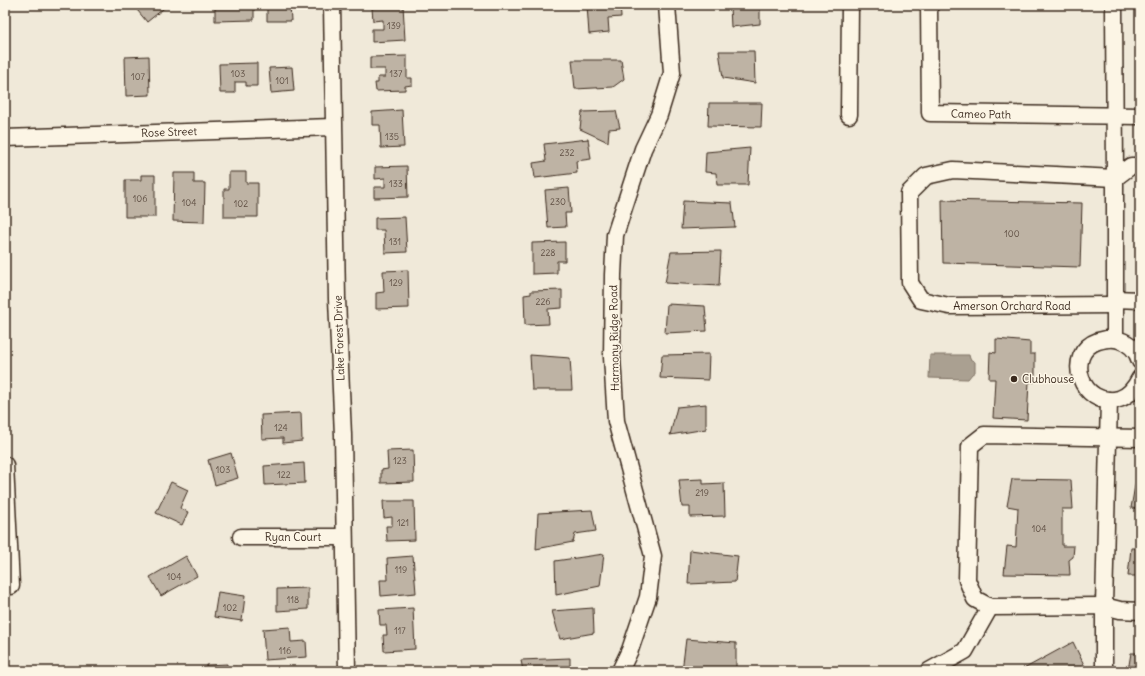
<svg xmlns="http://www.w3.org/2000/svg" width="1145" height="676" font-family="Delius,sans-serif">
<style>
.water{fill:#aaa091;stroke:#7e7163}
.building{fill:#beb3a4;stroke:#3b2a1e}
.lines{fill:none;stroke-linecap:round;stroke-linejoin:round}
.minor-casing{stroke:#3b2a1e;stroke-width:19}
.minor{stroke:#fcf5e5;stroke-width:16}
.poi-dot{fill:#3b2a1e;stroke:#fcf5e5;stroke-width:1.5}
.labels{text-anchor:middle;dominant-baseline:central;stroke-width:3;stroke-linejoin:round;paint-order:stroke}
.number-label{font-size:9px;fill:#5c4c40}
.street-label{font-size:11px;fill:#3b2a1e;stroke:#fcf5e5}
.poi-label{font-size:11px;fill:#3b2a1e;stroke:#fcf5e5;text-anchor:start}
</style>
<rect width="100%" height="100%" fill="#f0e9d9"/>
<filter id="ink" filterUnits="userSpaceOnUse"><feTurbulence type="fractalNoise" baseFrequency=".025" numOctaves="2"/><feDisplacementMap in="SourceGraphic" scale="8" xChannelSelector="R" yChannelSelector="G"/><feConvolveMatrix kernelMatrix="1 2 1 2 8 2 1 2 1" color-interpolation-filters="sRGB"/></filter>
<g filter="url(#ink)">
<polygon class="water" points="930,355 969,355 970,359 975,362 975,372 972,374 968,379 929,378"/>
<g class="building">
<polygon points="133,5 168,5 147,22"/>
<polygon points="215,5 254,5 254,20 215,21"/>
<polygon points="267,5 290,5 291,21 267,21"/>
<polygon points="403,5 405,40 372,42 372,29 383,29 383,20 373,21 372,8"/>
<polygon points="587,5 620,5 621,17 608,18 609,32 589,34"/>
<polygon points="715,5 760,5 760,24 731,27 730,7 715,7"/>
<polygon points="719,51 754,51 755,83 723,78"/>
<polygon points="149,56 150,95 126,96 125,57"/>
<polygon points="407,56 407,78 412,78 412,85 405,86 405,90 376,91 375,83 378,83 378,77 385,77 385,69 370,69 370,57"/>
<polygon points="572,60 621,60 624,79 613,87 575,89"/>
<polygon points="257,63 257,86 246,86 246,82 235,82 235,93 220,93 219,64"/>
<polygon points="292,67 294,91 271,93 269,68"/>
<polygon points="709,103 762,103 761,127 708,126"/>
<polygon points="402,110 404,147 381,148 380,125 372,125 372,112"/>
<polygon points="616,111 620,128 609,129 608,142 580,129 582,112"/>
<polygon points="588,139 591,159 576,161 577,173 535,178 533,163 546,161 544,144"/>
<polygon points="750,148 748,185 717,185 716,173 705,172 706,152"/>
<polygon points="407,166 408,197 374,198 374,187 385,187 385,178 375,179 375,167"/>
<polygon points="229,172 246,172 246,183 258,183 258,217 224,217 224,189 229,189"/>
<polygon points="174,173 194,173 194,183 205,183 204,222 173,221"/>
<polygon points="141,175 155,175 155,217 125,217 125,180 141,180"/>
<polygon points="569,188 571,213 565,213 566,227 548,228 545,190"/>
<polygon points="942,200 1082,203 1080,267 943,263"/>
<polygon points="683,201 732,203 735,227 681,229"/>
<polygon points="405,217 407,252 385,253 384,230 375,230 375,218"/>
<polygon points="565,242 565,261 557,261 557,273 532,274 532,243"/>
<polygon points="721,251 719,286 665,283 671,252"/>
<polygon points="408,270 409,308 376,309 376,293 384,292 383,271"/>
<polygon points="562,290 562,308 548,309 549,324 525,325 524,295 531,294 531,291"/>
<polygon points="667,304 705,306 707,331 665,333"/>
<polygon points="996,339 1030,342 1030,354 1035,354 1035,382 1029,382 1027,420 993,418 995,379 989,379 990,352 996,353"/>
<polygon points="709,354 708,380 660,378 662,355"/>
<polygon points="530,355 570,358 572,390 532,390"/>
<polygon points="706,404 706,429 670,435 677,407"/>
<polygon points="301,413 302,441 283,443 283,438 262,439 261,415"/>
<polygon points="413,450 414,482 381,483 381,470 388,469 387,451"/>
<polygon points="231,453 238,478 215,485 208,460"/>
<polygon points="304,463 305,483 265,485 264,466"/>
<polygon points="703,479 703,484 724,483 725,516 690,517 690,507 682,507 679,480"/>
<polygon points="1012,479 1071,480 1073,509 1062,509 1062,546 1074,546 1073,557 1069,560 1070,575 1004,574 1007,546 1016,547 1018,508 1007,506"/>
<polygon points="1136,480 1140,480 1140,509 1131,508"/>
<polygon points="171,482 188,490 180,508 188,512 182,525 156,513"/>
<polygon points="383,501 414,501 415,540 387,541 386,526 392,526 392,517 384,518"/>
<polygon points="592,510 596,531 575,534 573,542 536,549 538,513"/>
<polygon points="1131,548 1140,548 1140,576 1128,576"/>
<polygon points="690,550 738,556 735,582 688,584"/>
<polygon points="604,554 600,586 556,595 555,561"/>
<polygon points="186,556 197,576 161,596 150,577"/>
<polygon points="413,556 416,593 381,596 380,580 388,580 387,558"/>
<polygon points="308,588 308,609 277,611 277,589"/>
<polygon points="218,592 245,596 242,621 214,617"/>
<polygon points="413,608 415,649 384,651 383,635 387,635 386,625 380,625 379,610"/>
<polygon points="593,608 594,633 560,639 552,611"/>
<polygon points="290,627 291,642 306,641 307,657 265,660 263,629"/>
<polygon points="686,639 736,643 736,671 682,671"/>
<polygon points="1073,642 1087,671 1020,671"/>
<polygon points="1131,653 1140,653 1140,671 1128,671"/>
<polygon points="570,658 570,671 523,671 521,660"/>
<polygon points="227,664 227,668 236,667 236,671 206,671 206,665"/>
</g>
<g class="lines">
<g class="minor-casing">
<g id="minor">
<polyline points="332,5 337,299 343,435 347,671"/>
<polyline points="929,5 930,113 1140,116"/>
<polyline points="1114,5 1115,178 953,170 926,176 909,193 910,283 921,300 949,306 1115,305"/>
<polyline points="849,115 850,5"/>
<polyline points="5,138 333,127"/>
<polyline points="1115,299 1140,300"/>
<polyline points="1115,338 1115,178 1131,166 1140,166"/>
<path d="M1140 361C1137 350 1129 343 1119 340 1112 337 1105 339 1098 341 1063 353 1081 409 1119 399 1129 396 1135 388 1140 378"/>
<polyline points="1109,400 1104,606 1120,610 1140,611"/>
<polyline points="5,465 11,586"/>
<polyline points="241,537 344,537"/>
<polyline points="620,671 630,650 648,597 653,556 616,421 612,357 613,275 615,235 643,149 659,115 672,73 667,5"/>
<polyline points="929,671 965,651 990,607"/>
<polyline points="1104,671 1104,606 990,607 975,599 967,580 970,446 984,435 1140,438"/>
</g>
</g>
<use href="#minor" class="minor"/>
</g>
</g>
<circle class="poi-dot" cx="1014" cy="379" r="4"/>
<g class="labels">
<g class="number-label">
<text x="394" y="25">139</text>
<text x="238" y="73">103</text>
<text x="396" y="73">137</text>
<text x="138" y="76">107</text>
<text x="282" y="80">101</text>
<text x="392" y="136">135</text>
<text x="567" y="152">232</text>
<text x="396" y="183">133</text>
<text x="140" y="198">106</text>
<text x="558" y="201">230</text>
<text x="189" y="202">104</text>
<text x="241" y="203">102</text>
<text x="1012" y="233">100</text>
<text x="395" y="241">131</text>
<text x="548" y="252">228</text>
<text x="396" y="282">129</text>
<text x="543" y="301">226</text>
<text x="281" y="427">124</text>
<text x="400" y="460">123</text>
<text x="223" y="469">103</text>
<text x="284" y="474">122</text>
<text x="702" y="492">219</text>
<text x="403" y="522">121</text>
<text x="1039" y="528">104</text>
<text x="401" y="569">119</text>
<text x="174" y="576">104</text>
<text x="293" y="599">118</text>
<text x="230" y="607">102</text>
<text x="400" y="630">117</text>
<text x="285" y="650">116</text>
</g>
<g class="street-label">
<text transform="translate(981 114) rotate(1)">Cameo Path</text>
<text transform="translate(169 132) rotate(-2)">Rose Street</text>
<text x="1012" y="306">Amerson Orchard Road</text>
<text transform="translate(339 338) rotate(-92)">Lake Forest Drive</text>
<text transform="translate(614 338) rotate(-91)">Harmony Ridge Road</text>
<text x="293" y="537">Ryan Court</text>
</g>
<g class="poi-label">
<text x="1022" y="379">Clubhouse</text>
</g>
</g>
<rect width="1145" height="676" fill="none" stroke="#fcf5e5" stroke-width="20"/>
<rect x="10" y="10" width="1125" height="656" fill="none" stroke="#3b2a1e" stroke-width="1.5" filter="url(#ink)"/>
</svg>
